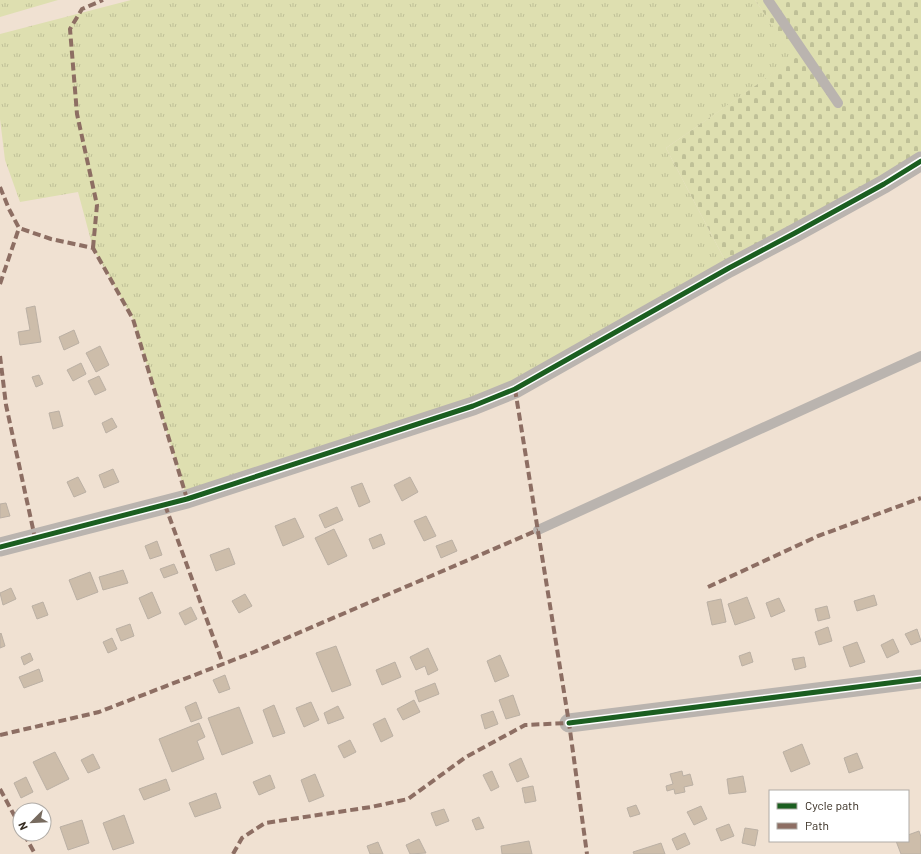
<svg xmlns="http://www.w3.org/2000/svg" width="921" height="854" font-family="Barlow,sans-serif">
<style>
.grass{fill:url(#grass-tufts)}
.cemetery{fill:url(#cemetery-stones)}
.building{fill:#cdbdaa;stroke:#bbb0a4}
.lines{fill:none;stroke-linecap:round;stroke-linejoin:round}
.service{stroke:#bab4af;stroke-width:10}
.minor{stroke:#bab4af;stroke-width:19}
.quiet{stroke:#8d6e63;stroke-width:4;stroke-dasharray:8 4;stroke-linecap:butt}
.cycleway-casing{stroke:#fff;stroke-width:8}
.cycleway{stroke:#1b5e20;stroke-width:5}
</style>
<defs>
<pattern id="grass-tufts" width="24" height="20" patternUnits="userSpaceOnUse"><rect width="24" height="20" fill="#dedfb0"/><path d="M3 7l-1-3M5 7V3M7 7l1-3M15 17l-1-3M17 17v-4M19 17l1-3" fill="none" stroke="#bfc097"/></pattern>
<pattern id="cemetery-stones" width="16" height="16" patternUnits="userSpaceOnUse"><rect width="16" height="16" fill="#dedfb0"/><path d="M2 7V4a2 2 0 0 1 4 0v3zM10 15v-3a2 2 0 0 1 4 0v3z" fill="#bfc097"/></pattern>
</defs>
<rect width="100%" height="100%" fill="#f0e1d2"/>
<g class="grass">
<polygon points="0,0 58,0 0,17"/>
<polygon points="131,0 755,0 796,58 666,148 729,268 515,389 187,499 133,319 93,248 78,192 20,202 5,160 0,119 0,34"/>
</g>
<polygon class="cemetery" points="755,0 921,0 921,161 729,268 666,148 795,58"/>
<g class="building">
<polygon points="35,306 41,342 20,345 18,332 30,330 26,308"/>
<polygon points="74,330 79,343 64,350 59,337"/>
<polygon points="100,346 109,365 96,372 86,353"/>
<polygon points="81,363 86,374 73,381 67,370"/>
<polygon points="39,375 43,384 36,387 32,377"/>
<polygon points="99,376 106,390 95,395 88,381"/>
<polygon points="59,411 63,426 53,429 49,413"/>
<polygon points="112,418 117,427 106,433 102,423"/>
<polygon points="113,469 119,482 104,488 99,475"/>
<polygon points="78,477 86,492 74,497 67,482"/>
<polygon points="410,477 418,492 402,501 394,485"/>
<polygon points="362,483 370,502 359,507 351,487"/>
<polygon points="6,503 10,516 0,518 0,504"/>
<polygon points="337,507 343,520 325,528 319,515"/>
<polygon points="426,516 436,536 424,541 414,521"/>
<polygon points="295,518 304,537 283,546 275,526"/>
<polygon points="334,529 347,556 328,565 315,538"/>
<polygon points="381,534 385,544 373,549 369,539"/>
<polygon points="452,540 457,551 441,558 436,546"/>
<polygon points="157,541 162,555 150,559 145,546"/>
<polygon points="229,548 235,564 216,571 210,555"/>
<polygon points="174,564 178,573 164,578 160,569"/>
<polygon points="123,570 128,583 103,590 99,577"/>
<polygon points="90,572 98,592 77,600 69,580"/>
<polygon points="11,588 16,599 3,605 0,593"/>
<polygon points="152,592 161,613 148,619 139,598"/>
<polygon points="245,594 252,606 239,613 232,601"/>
<polygon points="874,595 877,605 857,611 854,601"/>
<polygon points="747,597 755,618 735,625 728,604"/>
<polygon points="779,598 785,611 771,617 766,603"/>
<polygon points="721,599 726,622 712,625 707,602"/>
<polygon points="43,602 48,615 37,619 32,606"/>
<polygon points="827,606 830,618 818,621 815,609"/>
<polygon points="191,607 197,619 185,625 179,613"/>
<polygon points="130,624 134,636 121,641 116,629"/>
<polygon points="828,627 832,641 819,645 815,632"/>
<polygon points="917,629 921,641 911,645 905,634"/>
<polygon points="1,633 5,646 0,648 0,634"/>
<polygon points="112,638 117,649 108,653 103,642"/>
<polygon points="893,639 899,652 887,658 881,645"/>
<polygon points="857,642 865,662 850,667 843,647"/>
<polygon points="336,646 351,685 332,692 316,653"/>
<polygon points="428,648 438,670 428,675 425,666 416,670 410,657"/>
<polygon points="750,652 753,662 742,666 739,656"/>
<polygon points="30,653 33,660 24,665 21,657"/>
<polygon points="500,655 509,676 495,682 487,661"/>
<polygon points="804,657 806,667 795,670 792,659"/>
<polygon points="395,662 401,677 382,685 376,670"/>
<polygon points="39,669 43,681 24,688 19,677"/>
<polygon points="225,675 230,689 219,693 213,680"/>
<polygon points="435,683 439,694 419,702 415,691"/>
<polygon points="513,695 520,715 506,719 499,700"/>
<polygon points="414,700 420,712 403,720 397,709"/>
<polygon points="196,702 202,718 191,722 185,707"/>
<polygon points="311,702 319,720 304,727 296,708"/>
<polygon points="274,705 285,733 273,737 263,710"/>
<polygon points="338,706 344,718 328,724 324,713"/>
<polygon points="239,707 253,743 222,755 208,718"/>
<polygon points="493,711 498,724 485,729 481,715"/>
<polygon points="385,718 393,736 381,742 373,724"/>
<polygon points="199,723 205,737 197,741 204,759 172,772 159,739"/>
<polygon points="350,740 356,752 344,758 338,746"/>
<polygon points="802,744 810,764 791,772 783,752"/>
<polygon points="55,752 69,779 47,790 33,762"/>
<polygon points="857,753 863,768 849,773 844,758"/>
<polygon points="93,754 100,768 88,773 81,760"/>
<polygon points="521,758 529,777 517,782 509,764"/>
<polygon points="492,771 499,787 491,791 483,775"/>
<polygon points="682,771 683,776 690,774 693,785 684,787 685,792 675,794 674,789 667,791 666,786 673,784 670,774"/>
<polygon points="315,774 324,796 309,802 301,780"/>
<polygon points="270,775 275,788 259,795 253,782"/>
<polygon points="743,776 746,792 729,794 727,779"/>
<polygon points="26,777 33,792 21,798 14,783"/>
<polygon points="166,779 170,790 144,800 139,789"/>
<polygon points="533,786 536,801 525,803 522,788"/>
<polygon points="216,793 221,808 195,817 189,803"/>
<polygon points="636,805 640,814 630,817 627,808"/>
<polygon points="701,806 707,819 694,825 687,812"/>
<polygon points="444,809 449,821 436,826 431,813"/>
<polygon points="124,815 134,843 113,850 103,823"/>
<polygon points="479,817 484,828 476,830 472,820"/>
<polygon points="82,820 89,843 68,850 60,827"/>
<polygon points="729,824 734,836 721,841 716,829"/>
<polygon points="745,828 758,830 755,846 742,843"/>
<polygon points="919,831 921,837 921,854 901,854 896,841 908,841 908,835"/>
<polygon points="685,833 690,844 677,850 672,839"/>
<polygon points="419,839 426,853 410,854 406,845"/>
<polygon points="529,841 532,854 502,854 501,846"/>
<polygon points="378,842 383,854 370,854 367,846"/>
<polygon points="661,843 665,854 634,854 633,852"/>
</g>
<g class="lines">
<g class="service">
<polyline points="768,0 838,103"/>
<polyline points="538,530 921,356"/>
</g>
<g class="minor">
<polyline points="0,547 187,499 473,406 515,389 729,268 795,233 884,184 921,161"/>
<polyline points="569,723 921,679"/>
</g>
<g class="quiet">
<polyline points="0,187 9,209 19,228 51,239 93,248 133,319 187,499"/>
<polyline points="93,248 97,205 77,114 70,29 82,9 103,0"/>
<polyline points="0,284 19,228"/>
<polyline points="0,356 6,405 35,538"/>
<polyline points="515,389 569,723 587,854"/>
<polyline points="165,505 223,664"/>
<polyline points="708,587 818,536 921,498"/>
<polyline points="0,735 99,712 254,652 538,530"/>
<polyline points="0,789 20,826"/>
<polyline points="24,834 35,854"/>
<polyline points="233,854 242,838 265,823 371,807 408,799 466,757 525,725 569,723"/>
</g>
<g class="cycleway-casing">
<g id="cycleway">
<polyline points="0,547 187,499 473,406 515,389 729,268 795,233 884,184 921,161"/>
<polyline points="569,723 921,679"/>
</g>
</g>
<use href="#cycleway" class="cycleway"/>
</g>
<rect x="769" y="790" width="140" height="52" fill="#ffffff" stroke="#afaba6"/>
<rect x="777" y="803" width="20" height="6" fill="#1b5e20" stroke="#afaba6"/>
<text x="805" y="810" font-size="12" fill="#362c21">Cycle path</text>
<rect x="777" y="823" width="20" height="6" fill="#8d6e63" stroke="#afaba6"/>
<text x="805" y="830" font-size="12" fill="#362c21">Path</text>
<g transform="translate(32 822) rotate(246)"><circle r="19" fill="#ffffff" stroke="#afaba6"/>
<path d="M0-3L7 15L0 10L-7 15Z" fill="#776b5f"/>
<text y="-6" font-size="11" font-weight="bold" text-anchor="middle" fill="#362c21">N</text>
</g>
</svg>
